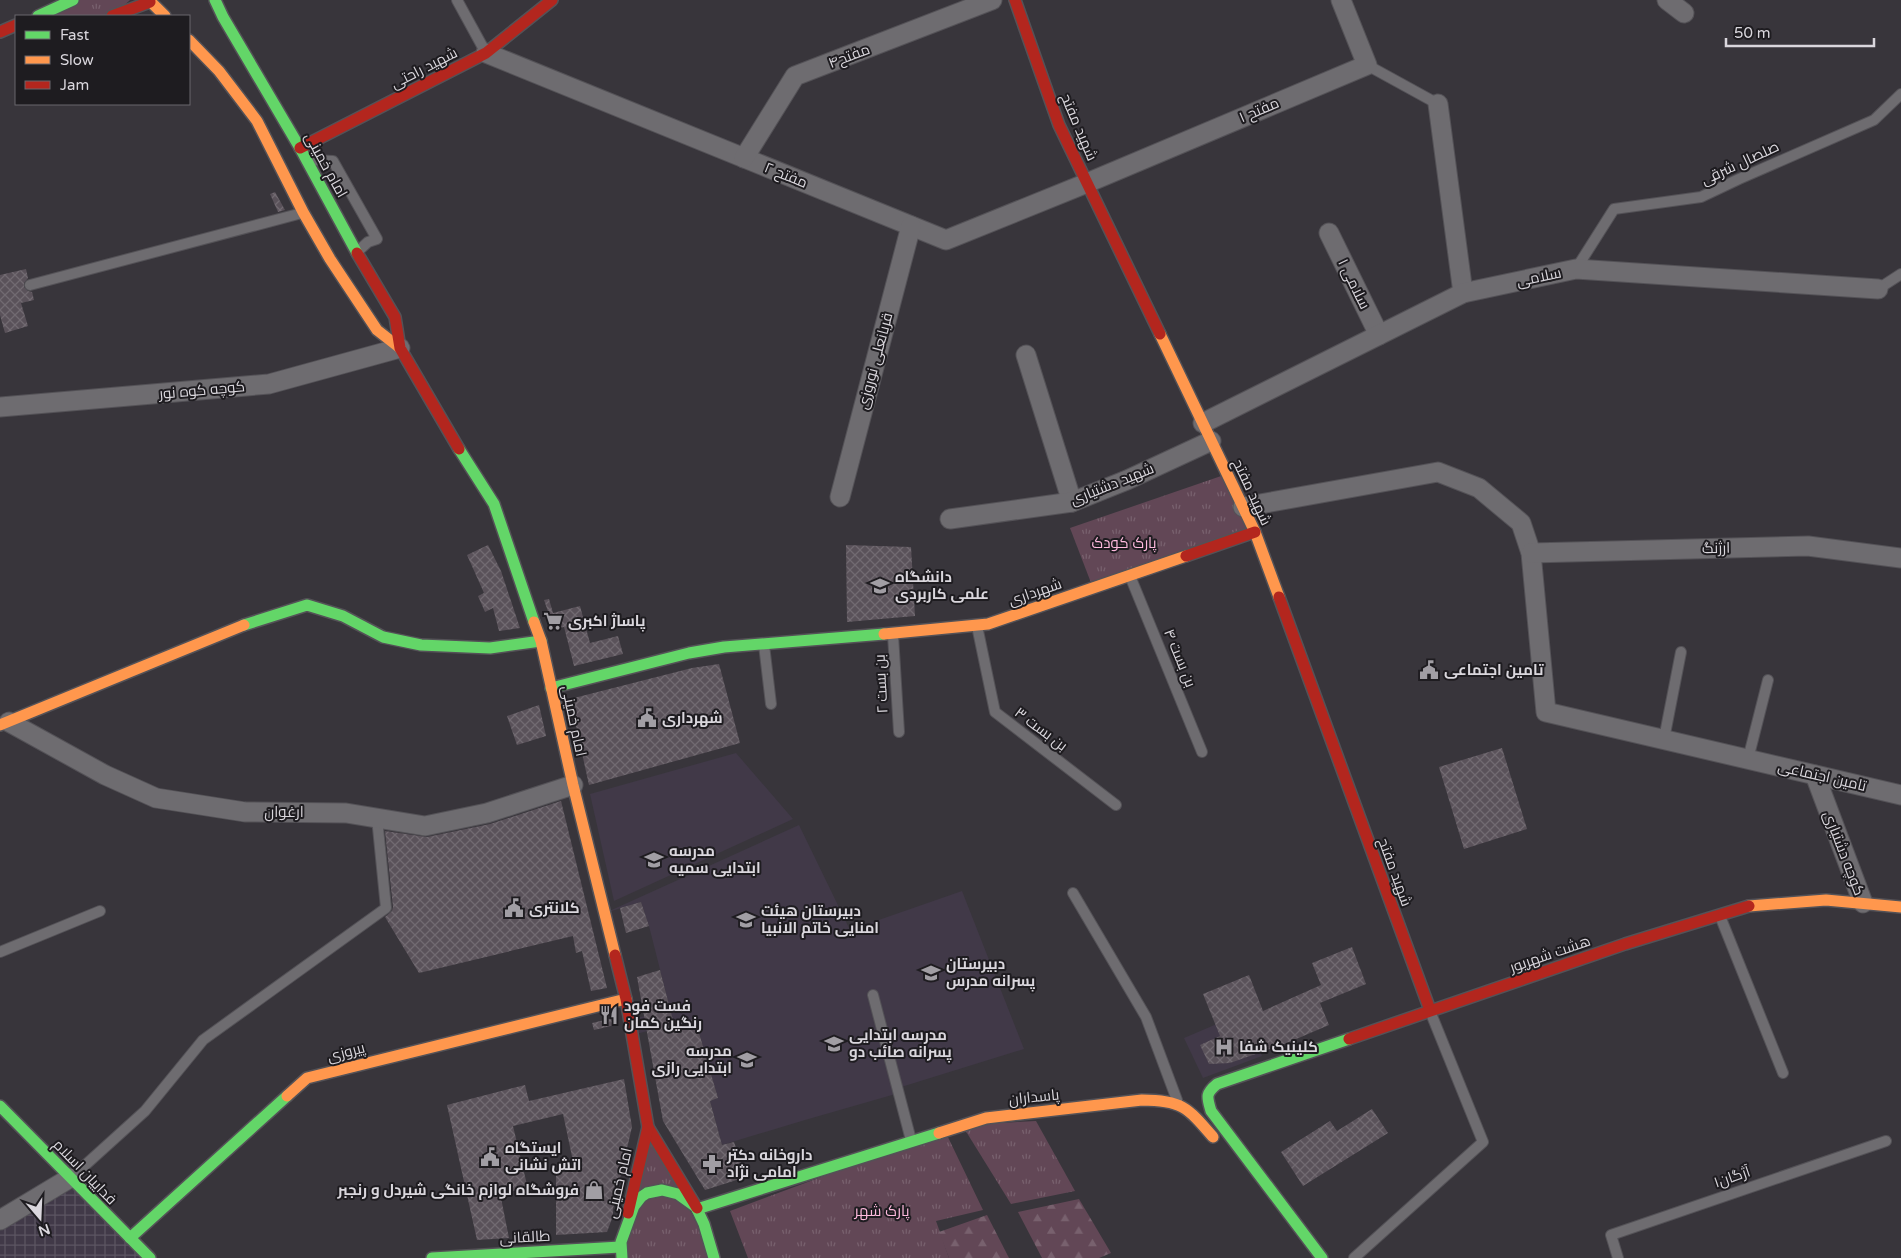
<svg xmlns="http://www.w3.org/2000/svg" width="1901" height="1258" font-family="'Varela Round',Cairo,sans-serif">
<style>
.built{fill:#413948}
.industrial{fill:url(#industrial-grid)}
.grass{fill:url(#grass-tufts)}
.forest{fill:url(#forest-firs)}
.building{fill:url(#building-cross-hatch)}
.lines{fill:none;stroke-linecap:round;stroke-linejoin:round}
.lane-casing{stroke:#545257;stroke-width:12}
.street-casing{stroke:#545257;stroke-width:21}
.fast-casing{stroke:#545257;stroke-width:14}
.slow-casing{stroke:#545257;stroke-width:14}
.jam-casing{stroke:#545257;stroke-width:14}
.lane{stroke:#6e6c70;stroke-width:10}
.street{stroke:#6e6c70;stroke-width:19}
.fast{stroke:#63d668;stroke-width:11}
.slow{stroke:#ff974d;stroke-width:11}
.jam{stroke:#b3261e;stroke-width:11}
.labels{text-anchor:middle;dominant-baseline:central;stroke-width:4;stroke-linejoin:round;paint-order:stroke}
.street-label{font-size:15px;fill:#dad7dd;stroke:#1e1c20}
.park-label{font-size:15px;fill:#ffbade;stroke:#1e1c20}
.poi-label{font-size:15px;font-weight:bold;fill:#dad7dd;stroke:#1e1c20;text-anchor:start}
</style>
<defs>
<pattern id="industrial-grid" width="8" height="8" patternUnits="userSpaceOnUse" patternTransform="scale(1.25)"><rect width="8" height="8" fill="#413948"/><path d="M0 4h8M4 0v8" fill="none" stroke="#5c5562"/></pattern>
<pattern id="grass-tufts" width="24" height="20" patternUnits="userSpaceOnUse" patternTransform="scale(1.25)"><rect width="24" height="20" fill="#624756"/><path d="M3 7l-1-3M5 7V3M7 7l1-3M15 17l-1-3M17 17v-4M19 17l1-3" fill="none" stroke="#78616e"/></pattern>
<pattern id="forest-firs" width="22" height="20" patternUnits="userSpaceOnUse" patternTransform="scale(1.25)"><rect width="22" height="20" fill="#624756"/><path d="M5 1l3.5 6h-7zM16 11l3.5 6h-7z" fill="#78616e"/></pattern>
<pattern id="building-cross-hatch" width="8" height="8" patternUnits="userSpaceOnUse" patternTransform="scale(1.25)"><rect width="8" height="8" fill="#5a525a"/><path d="M0 0l8 8M0 8l8-8" fill="none" stroke="#716a71"/></pattern>
</defs>
<rect width="100%" height="100%" fill="#38353b"/>
<g class="built">
<polygon points="736,753 793,819 614,901 590,794"/>
<polygon points="799,825 850,930 962,891 1024,1049 898,1088 899,1093 805,1120 722,1145 710,1101 718,1098 695,1019 632,1035 630,1020 670,1009 649,926 641,902 605,913"/>
<polygon points="1245,1012 1262,1056 1203,1078 1184,1038"/>
</g>
<polygon class="industrial" points="70,1178 150,1258 0,1258 0,1220"/>
<g class="grass">
<polygon points="73,0 130,0 112,16 40,16"/>
<polygon points="1227,474 1255,532 1093,588 1070,528"/>
<polygon points="1036,1121 1075,1191 1011,1204 962,1125"/>
<polygon points="648,1128 714,1258 622,1258"/>
<polygon points="945,1131 983,1210 936,1221 949,1258 748,1258 730,1211"/>
</g>
<g class="forest">
<polygon points="1079,1199 1111,1253 1099,1258 1042,1258 1018,1212"/>
<polygon points="987,1215 1009,1258 949,1258 939,1232"/>
</g>
<g class="building">
<polygon points="275,192 285,210 278,212 270,194"/>
<polygon points="26,269 28,278 24,283 24,287 28,291 32,292 34,300 21,303 28,326 5,333 0,315 0,275"/>
<polygon points="488,545 501,571 520,628 499,631 493,608 485,612 478,596 484,593 467,555"/>
<polygon points="846,545 911,547 915,616 847,622"/>
<polygon points="549,599 553,613 580,606 590,643 618,636 623,654 574,666 564,627 554,629 544,600"/>
<polygon points="719,664 740,743 589,785 570,699 692,668"/>
<polygon points="539,705 546,736 517,745 507,716"/>
<polygon points="1502,748 1527,829 1464,849 1439,767"/>
<polygon points="561,801 607,988 591,991 582,951 576,953 573,936 419,973 385,917 392,911 393,907 385,831 427,837 490,824"/>
<polygon points="641,902 649,926 626,933 620,908"/>
<polygon points="1352,947 1366,984 1320,1003 1329,1025 1287,1043 1230,1063 1209,1064 1200,1045 1220,1036 1203,994 1249,975 1263,1011 1321,985 1312,963"/>
<polygon points="660,970 674,1024 695,1019 718,1098 710,1101 722,1145 734,1142 746,1177 705,1190 663,1121 637,977"/>
<polygon points="613,1018 615,1025 594,1030 592,1023"/>
<polygon points="624,1079 632,1127 613,1209 613,1216 607,1232 556,1235 556,1171 574,1166 563,1114 513,1126 528,1189 500,1193 509,1238 477,1240 447,1105 525,1085 529,1101"/>
<polygon points="1372,1109 1388,1133 1303,1186 1281,1152 1330,1121 1337,1131"/>
</g>
<g class="lines">
<g class="lane-casing">
<g id="lane">
<polyline points="457,0 486,53"/>
<polyline points="1367,65 1438,104"/>
<polyline points="311,160 333,161 377,239 368,242 357,252"/>
<polyline points="1576,269 1614,209 1701,197 1739,179 1874,120 1901,94"/>
<polyline points="30,285 302,213"/>
<polyline points="1878,289 1901,274"/>
<polyline points="1130,576 1202,752"/>
<polyline points="977,626 995,712 1116,805"/>
<polyline points="893,635 899,732"/>
<polyline points="764,645 771,704"/>
<polyline points="1664,739 1681,652"/>
<polyline points="1748,759 1768,680"/>
<polyline points="1073,893 1146,1017 1177,1100"/>
<polyline points="1720,916 1783,1073"/>
<polyline points="0,952 100,911"/>
<polyline points="873,995 911,1140"/>
<polyline points="72,1177 145,1111 203,1040 386,908 377,818"/>
<polyline points="1354,1258 1483,1142 1430,1011"/>
<polyline points="1618,1258 1611,1235 1886,1141"/>
</g>
</g>
<g class="street-casing">
<g id="street">
<polyline points="1667,0 1684,13"/>
<polyline points="486,53 946,240 1087,183 1367,65 1341,0"/>
<polyline points="1438,104 1463,293"/>
<polyline points="744,158 795,76 992,0"/>
<polyline points="1329,233 1379,335"/>
<polyline points="1026,355 1072,502"/>
<polyline points="0,407 269,384 400,348"/>
<polyline points="1203,423 1463,293 1576,269 1878,289"/>
<polyline points="840,497 911,226"/>
<polyline points="1243,507 1438,472 1479,488 1521,523 1531,553 1546,712 1901,795"/>
<polyline points="950,519 1072,502 1127,480 1211,441"/>
<polyline points="1531,553 1808,546 1901,558"/>
<polyline points="9,722 105,775 156,798 245,812 346,813 425,826 487,813 573,785"/>
<polyline points="1815,775 1863,903"/>
<polyline points="0,1220 70,1178"/>
</g>
</g>
<g class="fast-casing">
<g id="fast">
<polyline points="215,0 223,17 300,148 357,253"/>
<polyline points="38,16 73,0"/>
<polyline points="459,449 494,504 534,622"/>
<polyline points="244,625 307,605 343,616 383,637 421,645 490,648 541,641"/>
<polyline points="551,688 689,653 724,647 884,634"/>
<polyline points="0,1106 150,1258"/>
<polyline points="697,1209 939,1133"/>
<polyline points="130,1238 287,1096"/>
<polyline points="432,1258 620,1247"/>
<polyline points="622,1258 621,1242 634,1206 641,1197 647,1193 662,1190 678,1194 696,1207 704,1224 714,1258"/>
<path d="M1322 1258 1211 1111C1207 1097 1205 1094 1217 1084L1349 1039"/>
</g>
</g>
<g class="slow-casing">
<g id="slow">
<polyline points="151,2 165,16"/>
<polyline points="189,40 219,71 257,121 303,212 330,259 377,330 400,348"/>
<polyline points="1160,334 1255,532 1279,597"/>
<polyline points="534,622 541,641 573,785 615,955"/>
<polyline points="884,634 988,624 1186,556"/>
<polyline points="0,725 244,625"/>
<polyline points="1749,906 1826,900 1901,907"/>
<polyline points="287,1096 307,1078 626,999"/>
<path d="M939 1133 986 1118 1142 1100C1182 1100 1188 1108 1213 1137"/>
</g>
</g>
<g class="jam-casing">
<g id="jam">
<polyline points="1015,0 1059,125 1160,334"/>
<polyline points="112,16 150,2"/>
<polyline points="0,32 16,25"/>
<polyline points="300,148 486,53 552,0"/>
<polyline points="357,253 395,317 400,348 459,449"/>
<polyline points="1186,556 1255,532"/>
<polyline points="1279,597 1430,1010"/>
<polyline points="615,955 626,999 648,1127 697,1208"/>
<polyline points="1349,1039 1625,944 1749,906"/>
<polyline points="628,1213 648,1127"/>
</g>
</g>
<use href="#lane" class="lane"/>
<use href="#street" class="street"/>
<use href="#fast" class="fast"/>
<use href="#slow" class="slow"/>
<use href="#jam" class="jam"/>
</g>
<defs>
<g id="university-bare" transform="scale(1.5)"><path d="M0-5L7-2L0 1L-7-2ZM-4 1L0 2.5L4 1V4Q0 6-4 4Z" fill="#a19ea4" stroke="#1e1c20" stroke-width="2.5" paint-order="stroke"/></g>
<g id="supermarket-bare" transform="scale(1.5)"><path d="M-6-5.5h2.5l.6 2H6L4.5 2H-2.5L-4.4-4H-6ZM-1.5 3.2a1.3 1.3 0 1 0 .1 0ZM3 3.2a1.3 1.3 0 1 0 .1 0Z" fill="#a19ea4" stroke="#1e1c20" stroke-width="2.5" paint-order="stroke"/></g>
<g id="civic-bare" transform="scale(1.5)"><path d="M-.6-6.5H3V-4.5H.6V-3L4-1V1h2V6H-6V1h2V-1L-.6-3ZM-1.2 2.5V6h2.4V2.5Z" fill="#a19ea4" stroke="#1e1c20" stroke-width="2.5" paint-order="stroke"/></g>
<g id="school-bare" transform="scale(1.5)"><path d="M0-5L7-2L0 1L-7-2ZM-4 1L0 2.5L4 1V4Q0 6-4 4Z" fill="#a19ea4" stroke="#1e1c20" stroke-width="2.5" paint-order="stroke"/></g>
<g id="restaurant-bare" transform="scale(1.5)"><path d="M-5-6h1v4h1v-4h1v4h1v-4h1v5L-1.5 .5V6h-2V.5L-5-1ZM5-6V6H3V1.5H1.5Q1.5-4 5-6Z" fill="#a19ea4" stroke="#1e1c20" stroke-width="2.5" paint-order="stroke"/></g>
<g id="hospital-bare" transform="scale(1.5)"><path d="M-5-5h3v3.5h4V-5h3V5h-3V1.5h-4V5h-3Z" fill="#a19ea4" stroke="#1e1c20" stroke-width="2.5" paint-order="stroke"/></g>
<g id="pharmacy-bare" transform="scale(1.5)"><path d="M-2-6h4v4h4v4h-4v4h-4v-4h-4v-4h4Z" fill="#a19ea4" stroke="#1e1c20" stroke-width="2.5" paint-order="stroke"/></g>
<g id="shop-bare" transform="scale(1.5)"><path d="M-5-2.5h2.3a2.7 3.5 0 0 1 5.4 0H5L5.5 6h-11ZM-1.5-2.5h3a1.5 2.3 0 0 0-3 0Z" fill="#a19ea4" stroke="#1e1c20" stroke-width="2.5" paint-order="stroke"/></g>
</defs>
<g fill-rule="evenodd">
<use href="#university-bare" x="880" y="586"/>
<use href="#supermarket-bare" x="553" y="621"/>
<use href="#civic-bare" x="1429" y="670"/>
<use href="#civic-bare" x="647" y="718"/>
<use href="#school-bare" x="654" y="860"/>
<use href="#civic-bare" x="514" y="908"/>
<use href="#school-bare" x="746" y="920"/>
<use href="#school-bare" x="931" y="973"/>
<use href="#restaurant-bare" x="609" y="1015"/>
<use href="#school-bare" x="834" y="1044"/>
<use href="#hospital-bare" x="1224" y="1047"/>
<use href="#school-bare" x="747" y="1060"/>
<use href="#civic-bare" x="490" y="1157"/>
<use href="#pharmacy-bare" x="712" y="1164"/>
<use href="#shop-bare" x="594" y="1190"/>
</g>
<g class="labels">
<g class="street-label">
<text transform="translate(849 56) rotate(-21)">مفتح۴</text>
<text transform="translate(424 68) rotate(-27)">شهید راحتی</text>
<text transform="translate(1259 110) rotate(-23)">مفتح ۱</text>
<text transform="translate(1079 127) rotate(67)">شهید مفتح</text>
<text transform="translate(1740 163) rotate(-25)">صلصال شرقی</text>
<text transform="translate(326 165) rotate(61)">امام خمینی</text>
<text transform="translate(786 175) rotate(22)">مفتح ۲</text>
<text transform="translate(1539 277) rotate(-12)">سلامی</text>
<text transform="translate(1354 284) rotate(64)">سلامی ۱</text>
<text transform="translate(875 361) rotate(-75)">قربانعلی نوروزی</text>
<text transform="translate(202 390) rotate(-5)">کوچه کوه نور</text>
<text transform="translate(1112 484) rotate(-22)">شهید دشتیاری</text>
<text transform="translate(1252 492) rotate(65)">شهید مفتح</text>
<text transform="translate(1716 548) rotate(-1)">ارژنگ</text>
<text transform="translate(1035 592) rotate(-19)">شهرداری</text>
<text transform="translate(1180 658) rotate(68)">بن بست ۴</text>
<text transform="translate(881 684) rotate(-93)">بن بست ۲</text>
<text transform="translate(574 721) rotate(78)">امام خمینی</text>
<text transform="translate(1041 729) rotate(37)">بن بست ۳</text>
<text transform="translate(1822 776) rotate(13)">تامین اجتماعی</text>
<text x="284" y="812">ارغوان</text>
<text transform="translate(1844 853) rotate(69)">کوچه دشتیاری</text>
<text transform="translate(1395 872) rotate(70)">شهید مفتح</text>
<text transform="translate(1550 954) rotate(-19)">هشت شهریور</text>
<text transform="translate(346 1052) rotate(-15)">پیروزی</text>
<text transform="translate(1034 1097) rotate(-6)">پاسداران</text>
<text transform="translate(85 1172) rotate(46)">فداییان اسلام</text>
<text transform="translate(1732 1177) rotate(-19)">۱آژگان</text>
<text transform="translate(619 1183) rotate(-77)">امام خمینی</text>
<text transform="translate(525 1237) rotate(-3)">طالقانی</text>
</g>
<g class="park-label">
<text x="1124" y="543">پارک کودک</text>
<text x="882" y="1211">پارک شهر</text>
</g>
<g class="poi-label">
<text x="895" y="577">دانشگاه<tspan x="895" dy="17">علمی کاربردی</tspan></text>
<text x="568" y="621">پاساژ اکبری</text>
<text x="1444" y="670">تامین اجتماعی</text>
<text x="662" y="718">شهرداری</text>
<text x="669" y="851">مدرسه<tspan x="669" dy="17">ابتدایی سمیه</tspan></text>
<text x="529" y="908">کلانتری</text>
<text x="761" y="911">دبیرستان هیئت<tspan x="761" dy="17">امنایی خاتم الانبیا</tspan></text>
<text x="946" y="964">دبیرستان<tspan x="946" dy="17">پسرانه مدرس</tspan></text>
<text x="624" y="1006">فست فود<tspan x="624" dy="17">رنگین کمان</tspan></text>
<text x="849" y="1035">مدرسه ابتدایی<tspan x="849" dy="17">پسرانه صائب دو</tspan></text>
<text x="1239" y="1047">کلینیک شفا</text>
<text x="732" y="1051" text-anchor="end">مدرسه<tspan x="732" dy="17">ابتدایی رازی</tspan></text>
<text x="505" y="1148">ایستگاه<tspan x="505" dy="17">اتش نشانی</tspan></text>
<text x="727" y="1155">داروخانه دکتر<tspan x="727" dy="17">امامی نژاد</tspan></text>
<text x="579" y="1190" text-anchor="end">فروشگاه لوازم خانگی شیردل و رنجبر</text>
</g>
</g>
<rect x="15" y="15" width="175" height="90" fill="#1e1c20" stroke="#69676c"/>
<rect x="25" y="31" width="25" height="8" fill="#63d668" stroke="#69676c"/>
<text x="60" y="40" font-size="15" fill="#dad7dd">Fast</text>
<rect x="25" y="56" width="25" height="8" fill="#ff974d" stroke="#69676c"/>
<text x="60" y="65" font-size="15" fill="#dad7dd">Slow</text>
<rect x="25" y="81" width="25" height="8" fill="#b3261e" stroke="#69676c"/>
<text x="60" y="90" font-size="15" fill="#dad7dd">Jam</text>
<g transform="translate(40 1218) rotate(161)" stroke="#1e1c20" stroke-width="4" paint-order="stroke">
<path d="M0-4L9 19L0 12L-9 19Z" fill="#dad7dd"/>
<text y="-8" font-size="14" font-weight="bold" text-anchor="middle" fill="#dad7dd">N</text>
</g>
<path d="M1726 38v8h148v-8" fill="none" stroke="#dad7dd" stroke-width="2.5"/>
<text x="1734" y="38" font-size="15" fill="#dad7dd" stroke="#1e1c20" stroke-width="4" paint-order="stroke">50 m</text>
</svg>
